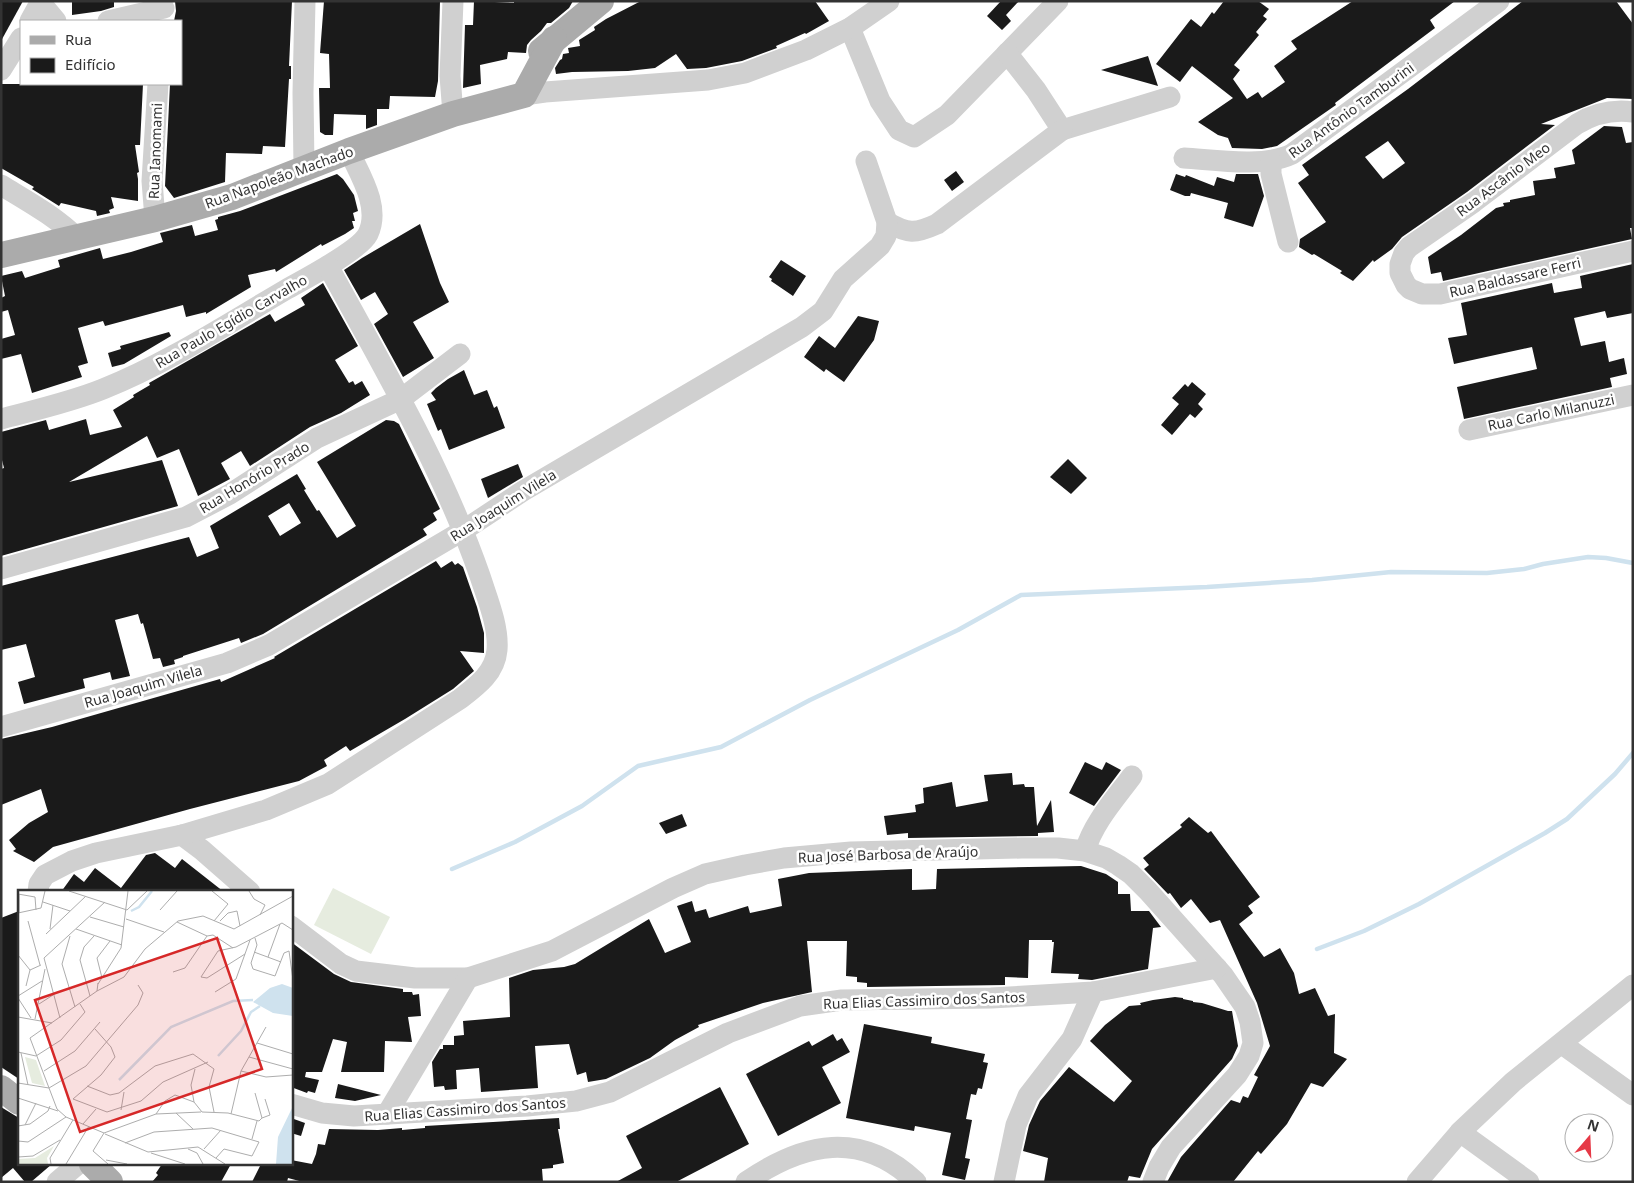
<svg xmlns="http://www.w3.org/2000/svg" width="1634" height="1183" font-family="'Noto Sans',sans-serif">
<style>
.garden{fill:#e6ecdf}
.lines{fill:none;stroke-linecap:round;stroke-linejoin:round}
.stream{stroke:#cfe2ee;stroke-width:4.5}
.building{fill:#1a1a1a;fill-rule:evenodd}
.minor{stroke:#d0d0d0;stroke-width:21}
.major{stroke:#ababab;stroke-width:26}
.labels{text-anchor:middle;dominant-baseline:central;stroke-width:5;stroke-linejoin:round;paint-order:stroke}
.street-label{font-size:14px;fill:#333;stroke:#fff}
.inset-river{fill:none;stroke:#cfe2ee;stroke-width:2.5}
.inset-road{fill:none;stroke:#adadad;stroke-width:1}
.view{fill:#d62828;fill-opacity:0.15;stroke:#d62828;stroke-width:2.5}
.inset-edge{fill:none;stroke:#333;stroke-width:2.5}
</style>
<rect width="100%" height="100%" fill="#fff"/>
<polygon class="garden" points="333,888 390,917 371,954 314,925"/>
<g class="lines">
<g class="stream">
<polyline points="452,869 515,842 582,806 638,766 721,747 810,700 958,630 1021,595 1207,587 1312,580 1391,572 1487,573 1524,569 1543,564 1588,557 1606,558 1633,563"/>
<polyline points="1317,949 1364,931 1419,904 1545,833 1567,819 1615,774 1633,753"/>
</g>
</g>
<g class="building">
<polygon points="1,1 23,1 1,41"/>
<polygon points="72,1 114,1 114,7 101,11 72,15"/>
<polygon points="175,1 292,1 289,66 291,66 291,79 289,79 285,147 263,146 262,154 226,153 225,182 174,198 165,186 170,84 181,84 181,21 174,21 176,11"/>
<polygon points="324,1 440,1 438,81 435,97 390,96 389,109 377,109 377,125 366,129 366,115 334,114 333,135 325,135 320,132 319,88 330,88 329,54 320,53"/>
<polygon points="474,1 514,3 514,1 573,1 569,8 551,23 547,23 541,31 531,40 527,45 526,53 508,52 507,59 480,65 481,84 463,88 465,25 473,25"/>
<polygon points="641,1 815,1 829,21 806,34 805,33 776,46 777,48 742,61 706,68 687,69 676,54 655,68 628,71 572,72 556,74 555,68 560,60 562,59 563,54 569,53 568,48 580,46 579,40 595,30 594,27 606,19"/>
<polygon points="1001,1 1019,1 1006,15 1011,21 1002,30 987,16"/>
<polygon points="1224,1 1258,1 1269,9 1263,16 1267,19 1256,32 1259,35 1234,65 1240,70 1233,79 1247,99 1258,92 1262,98 1285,82 1274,66 1297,49 1291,41 1353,1 1455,1 1430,20 1435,28 1335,103 1336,105 1277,146 1262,149 1232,148 1228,138 1218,135 1198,122 1233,98 1192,66 1180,82 1156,64 1191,19 1201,27 1212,12 1214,14"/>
<path d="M1523 1H1616L1633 24V99L1607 98 1541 124 1555 125 1467 192 1402 237 1392 249 1374 262 1373 260 1353 281 1340 273 1342 271 1314 254 1312 255 1299 247 1300 239 1326 222 1298 183 1309 175 1302 165 1408 89ZM1388 141 1405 163 1383 179 1365 157Z"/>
<polygon points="1148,56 1158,86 1101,70"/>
<polygon points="1,84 143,84 140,145 135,145 139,172 137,173 138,179 138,201 111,197 114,208 109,210 110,213 97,216 96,211 61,203 59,206 32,189 34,187 1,168"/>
<polygon points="1604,126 1622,127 1626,143 1633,142 1633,228 1630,228 1632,239 1443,281 1441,272 1431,274 1428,257 1461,235 1496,208 1504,206 1503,203 1510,202 1510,200 1535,195 1533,181 1556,178 1554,168 1575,164 1572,150"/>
<polygon points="956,171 964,182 952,191 944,180"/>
<polygon points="337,174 343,179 354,195 358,211 353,213 355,221 352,221 354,228 345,234 322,246 321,244 276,272 275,269 248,275 251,287 206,314 206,312 186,317 183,305 105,326 103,321 78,328 88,363 78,366 82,377 32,393 21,354 1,359 1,339 15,335 8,310 1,312 1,298 5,296 1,276 22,271 25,278 60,267 58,260 100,248 103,259 131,252 163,242 160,233 192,225 195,236 218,230 215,220 218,219 218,217 240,211"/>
<polygon points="1176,174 1185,177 1186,175 1214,186 1217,177 1234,182 1236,174 1258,174 1264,196 1253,227 1224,218 1228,203 1191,193 1190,196 1185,196 1170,190"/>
<polygon points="420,224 440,283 449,302 413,322 434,358 403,377 374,324 388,314 375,292 361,300 344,270 362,258"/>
<polygon points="781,260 806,276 793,296 771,281 772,279 769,277"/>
<polygon points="1633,264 1633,313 1607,318 1605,311 1574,318 1581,346 1605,341 1609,362 1624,358 1627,374 1610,378 1612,387 1464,419 1457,387 1537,369 1532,347 1454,364 1448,338 1467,335 1461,303 1552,283 1554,293 1582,288 1580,276"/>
<polygon points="323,283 358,346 335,360 349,383 353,381 355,385 362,381 370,395 341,413 310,427 250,466 241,451 221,463 230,479 198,496 179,449 157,458 147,436 69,482 162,460 178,506 1,556 1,469 4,468 1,456 1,432 46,420 49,430 86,419 90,435 122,427 113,410 134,397 133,395 150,385 149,383 270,314 275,322 305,305 301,298"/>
<polygon points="858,316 879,321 874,340 844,382 826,369 824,372 804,357 819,336 835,348"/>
<polygon points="169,332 171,336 124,364 112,367 108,353 121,349 120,346"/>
<polygon points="464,370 474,395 487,390 494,408 497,406 505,428 449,450 441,429 438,431 427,404 436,400 431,393 436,388 448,379"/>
<polygon points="1192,382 1206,394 1198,404 1203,409 1195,418 1190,414 1172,435 1161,425 1179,404 1172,398 1185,384 1188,387"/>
<path d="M386 420 394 421 399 424 440 509 433 513 437 520 423 529 427 535 263 634 241 643 239 638 183 656V657L174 660 175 664 163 667 160 658 153 659 143 623 141 624 138 614 115 620 130 676 112 680 110 672 95 676 83 679 85 688 24 704 18 682 35 677 26 644 1 650V586L189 537 197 557 219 548 210 526 297 474 306 489 304 490 317 511 319 510 337 538 356 526 317 462ZM289 503 301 523 280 536 268 516Z"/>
<polygon points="1068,459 1087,478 1071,494 1050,477"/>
<polygon points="518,464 523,477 488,498 481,479"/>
<polygon points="436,561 441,568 452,561 455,565 458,563 463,567 477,607 484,633 484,653 460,651 474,671 453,689 405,719 350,751 346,746 324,760 327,766 299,781 190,809 53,847 34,862 13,851 16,849 9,840 29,823 48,812 41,789 1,805 1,739 52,727 220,679 221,682 275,658 274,657"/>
<polygon points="1085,762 1102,770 1106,762 1121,770 1094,806 1069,793"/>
<polygon points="1012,773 1013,785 1024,784 1025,787 1034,787 1037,826 1051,800 1054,832 1038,833 1038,836 908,838 908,833 887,835 884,816 916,812 915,805 924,803 923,788 952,782 956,807 988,801 984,775"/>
<polygon points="682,814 687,826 666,834 659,823"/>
<polygon points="1189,817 1208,833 1211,831 1260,897 1248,906 1253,913 1239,924 1264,957 1280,948 1294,973 1299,994 1315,988 1328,1016 1335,1014 1334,1053 1347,1059 1323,1087 1311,1083 1287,1124 1261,1154 1258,1151 1233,1182 1167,1182 1181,1157 1231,1100 1240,1103 1243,1096 1248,1098 1258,1077 1254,1075 1270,1046 1257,1003 1220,920 1210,923 1191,899 1181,908 1170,893 1168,894 1144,869 1149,865 1143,858 1182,827 1180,825"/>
<polygon points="155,853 175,868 182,859 224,892 61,892 74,874 84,882 95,868 121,888 146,855"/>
<polygon points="1081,866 1106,874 1118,882 1118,894 1130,894 1131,911 1149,911 1161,927 1153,928 1148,969 1092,980 1078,979 1079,974 1051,973 1054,942 1052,942 1052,940 1029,940 1028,978 1005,977 1005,985 867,987 867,983 857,982 857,977 846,976 847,941 807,941 812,992 763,1003 698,1025 699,1027 675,1040 650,1058 606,1079 588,1082 586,1072 577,1075 569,1044 535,1046 538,1088 481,1092 479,1068 456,1070 457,1089 445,1090 444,1086 434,1087 432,1062 440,1049 443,1049 443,1045 454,1045 454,1036 464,1035 463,1021 510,1017 509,978 533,970 564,967 575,964 649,919 665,953 691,942 677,906 692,901 695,912 706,909 709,918 748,906 750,913 782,906 778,879 809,873 912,869 912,890 936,889 937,869"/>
<polygon points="19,911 19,1079 1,1067 1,918"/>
<polygon points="291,942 334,974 351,982 403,989 403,992 412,992 413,995 419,994 421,1016 408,1017 412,1042 385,1041 384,1072 341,1072 347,1042 333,1039 322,1072 306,1072 305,1077 319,1080 315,1093 308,1091 307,1093 291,1087"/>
<polygon points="1175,997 1183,998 1183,999 1193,1001 1193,1002 1202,1003 1228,1011 1232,1011 1238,1046 1232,1059 1152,1149 1140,1178 1129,1176 1127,1182 1044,1182 1048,1158 1023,1151 1029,1125 1040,1101 1069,1067 1114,1102 1132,1081 1090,1041 1105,1025 1129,1006 1141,1005 1140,1003 1153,1000"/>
<polygon points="864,1024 932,1037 931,1043 985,1054 983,1062 988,1063 982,1089 978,1088 976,1095 971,1094 966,1119 972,1120 965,1158 970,1159 965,1180 942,1175 951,1133 915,1126 914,1131 846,1118"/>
<polygon points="833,1034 837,1041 842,1038 850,1052 822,1067 841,1103 778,1136 746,1074 809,1041 812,1046"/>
<polygon points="338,1084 381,1095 355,1101 335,1098"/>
<polygon points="720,1087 749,1144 676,1182 616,1182 642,1168 626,1136"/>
<polygon points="1,1107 19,1118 19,1163 17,1164 52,1164 31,1182 25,1182 13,1168 1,1178"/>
<polygon points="291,1118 305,1123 301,1136 291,1133"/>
<polygon points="559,1118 560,1129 558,1129 564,1163 553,1165 553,1168 542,1169 543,1182 303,1182 288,1178 287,1182 252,1182 261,1164 291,1164 291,1160 312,1164 316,1154 318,1144 325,1145 329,1129 378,1130 402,1128 402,1130 425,1128 425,1126"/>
<polygon points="162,1164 231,1164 221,1182 152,1182 158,1175 156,1173"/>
</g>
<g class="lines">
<g class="minor">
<polyline points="41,3 56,21"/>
<polyline points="30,21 41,1"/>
<polyline points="108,21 164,8"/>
<polyline points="850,28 880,101 899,130 914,137 947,115 1058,1"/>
<polyline points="1007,53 1036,90 1062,130 1170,97"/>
<polyline points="1,70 21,38"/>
<polyline points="524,95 545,92 708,80 745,73 806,50 850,28 889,1"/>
<path d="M1633 112C1612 109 1595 113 1577 124L1474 202 1409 247 1404 253 1400 264V273L1406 285 1410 289 1422 294H1440L1633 251"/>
<polyline points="453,114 450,76 453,1"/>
<path d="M1184 158C1216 160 1263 168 1292 154L1499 1"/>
<polyline points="1271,161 1271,174 1288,242"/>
<polyline points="304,168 303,93 305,1"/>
<path d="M1 185C27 201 55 216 77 238"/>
<polyline points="155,219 152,181 158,84"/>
<path d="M887 222C908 234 915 234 937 224L1062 130"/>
<path d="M1 419C35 410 71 402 103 389 168 363 227 324 287 289 305 279 360 250 368 234 381 207 360 175 349 151"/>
<polyline points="1469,430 1633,395"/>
<polyline points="1,569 186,517 230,494 317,438 401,399 460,354"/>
<polyline points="1,727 227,663 269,645 464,530 523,491 802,327 823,311 843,279 880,246 886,236 887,222 866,161"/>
<polyline points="182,835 202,850 250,892"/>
<path d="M1085 851C1093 823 1115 799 1132 776"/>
<path d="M38 892 39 884 45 875 72 861 96 853 182 835 266 810 328 784 460 699C477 686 495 673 497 650 499 626 487 598 480 576 442 467 383 367 328 266"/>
<polyline points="291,926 341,964 356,971 415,978 468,978 552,951 673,888 705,874 745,865 784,858 851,852 1022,848 1058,848 1085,851 1106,858 1118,865 1131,874 1148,891 1223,975 1245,1007 1250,1022 1253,1043 1249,1056 1237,1075 1171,1147 1159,1167 1153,1182"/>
<polyline points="1562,1044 1633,1095"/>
<polyline points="291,1104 322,1113 354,1116 527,1106 576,1101 610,1092 728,1033 800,1006 842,1000 991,998 1093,992 1217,968"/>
<polyline points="387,1114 468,978"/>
<polyline points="1460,1132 1529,1182"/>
<polyline points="57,1182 78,1164"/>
<path d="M746 1182C804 1142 861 1130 916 1182"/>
<polyline points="1004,1182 1016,1125 1028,1096 1072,1039 1093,992"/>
<polyline points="1417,1182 1460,1132 1513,1082 1633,985"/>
</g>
<g class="major">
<polyline points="541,51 601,1"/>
<polyline points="1,255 155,219 232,197 349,151 453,114 524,95 554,39"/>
<polyline points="1,1088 19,1102"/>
<polyline points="92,1164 110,1182"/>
</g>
</g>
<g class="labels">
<g class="street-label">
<text transform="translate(1351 110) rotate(-36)">Rua Antônio Tamburini</text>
<text transform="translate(155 151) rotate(-88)">Rua Ianomami</text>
<text transform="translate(279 177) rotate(-20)">Rua Napoleão Machado</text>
<text transform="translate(1503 179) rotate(-37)">Rua Ascânio Meo</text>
<text transform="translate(1515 277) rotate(-13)">Rua Baldassare Ferri</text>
<text transform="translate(231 321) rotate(-30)">Rua Paulo Egídio Carvalho</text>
<text transform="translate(1551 412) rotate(-12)">Rua Carlo Milanuzzi</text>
<text transform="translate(254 477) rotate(-31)">Rua Honório Prado</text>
<text transform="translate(503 505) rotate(-32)">Rua Joaquim Vilela</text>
<text transform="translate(143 686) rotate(-16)">Rua Joaquim Vilela</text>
<text transform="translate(888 854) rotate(-2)">Rua José Barbosa de Araújo</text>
<text transform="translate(924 1000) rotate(-2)">Rua Elias Cassimiro dos Santos</text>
<text transform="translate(465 1109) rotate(-4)">Rua Elias Cassimiro dos Santos</text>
</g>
</g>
<g transform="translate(18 890)">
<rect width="275" height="275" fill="#fff"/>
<path d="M7 167 18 170 27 196 14 193ZM36 256 29 268 30 274H0V269L17 268Z" fill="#e6ecdf"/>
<path d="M264 94 275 98V126L255 123 235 112 252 98ZM275 216V274H258L260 247Z" fill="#cfe2ee"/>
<path class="inset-river" d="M113 21 121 17 134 1M200 166 223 141 233 122 242 116M101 190 153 137 215 111 235 110"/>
<path class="inset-road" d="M51 1 109 20 129 1M194 1 210 14 196 31M231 1 236 9 247 15 242 25M0 4 17 7 18 20M25 12 52 21M142 20 159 1M0 23 23 18 27 1M1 23V4M72 27 106 37M108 29 146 42M10 31 22 75M202 31 210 23 219 21 222 36M159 32 189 46 195 45 215 58M32 39 35 15M58 39 104 55M28 44 68 6M52 46 44 74 57 117M237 48 239 55 233 73 235 79 257 86 266 63 271 61 275 90M236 62 263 72M227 64 189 88 183 87 200 61 218 57 264 33 275 40M0 65 12 80M250 67 262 34M155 82 167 78 189 46M84 88 79 68 92 51M80 93 79 101 12 148 39 219 48 227 86 243 75 261 90 274M80 94 103 58 110 1M8 96 12 80 23 75M79 101 106 87 127 59 160 31 185 26 216 39 275 6M197 102 218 89 232 50M0 106 24 91M72 106 62 70 66 57 76 46M0 108 13 128M21 114 35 105M0 127 34 133M42 128 26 68 87 12M17 129 27 79M77 139 93 157 97 167 83 185 55 209 89 222 123 211 145 192 190 172M239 153 275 164M0 162 18 166 43 150 67 122 62 114M3 163 10 195M231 167 275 179M26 181 57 161 82 132M223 181 248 187 275 185M0 193 31 198 68 176 120 115 125 103 120 95M69 196 92 205 101 203 137 176 175 164 196 179 191 197 196 222M0 208 40 221M176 212 173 195 177 179M103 220 106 202M158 223 175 239M138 224 183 222M213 224 223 181 248 137M244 228 252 225 247 209M65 234 78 219M7 235 18 213M0 236 12 234 30 221 32 216M86 243 138 224 147 211 157 205 176 212 184 222 210 223 241 231 244 228 237 203M87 244 130 262 180 257 207 274M234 249 239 231M0 251 10 252 48 227M107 253 136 242 194 238 241 252 234 266 206 259 198 268M170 259 179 263 185 274M186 259 203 240M133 263 167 274M0 267 15 266 42 250M88 270 109 274M33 274 32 268 55 230M48 274 71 236"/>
<path class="view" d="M199 48 244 179 62 242 17 110Z"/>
<rect width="275" height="275" class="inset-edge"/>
</g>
<rect width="1634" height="1183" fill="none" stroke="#333333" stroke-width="5"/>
<rect x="20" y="20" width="162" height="65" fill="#ffffff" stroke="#adadad"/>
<rect x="30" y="36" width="25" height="8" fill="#ababab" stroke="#adadad"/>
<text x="65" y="45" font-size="15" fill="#333333">Rua</text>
<rect x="30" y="58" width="25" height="15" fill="#1a1a1a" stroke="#adadad"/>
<text x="65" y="70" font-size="15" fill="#333333">Edifício</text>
<g transform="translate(1589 1138) rotate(19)"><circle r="24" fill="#ffffff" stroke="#adadad"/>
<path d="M0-4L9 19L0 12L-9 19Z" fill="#e63946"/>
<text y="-8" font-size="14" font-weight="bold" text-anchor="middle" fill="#333333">N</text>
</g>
</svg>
